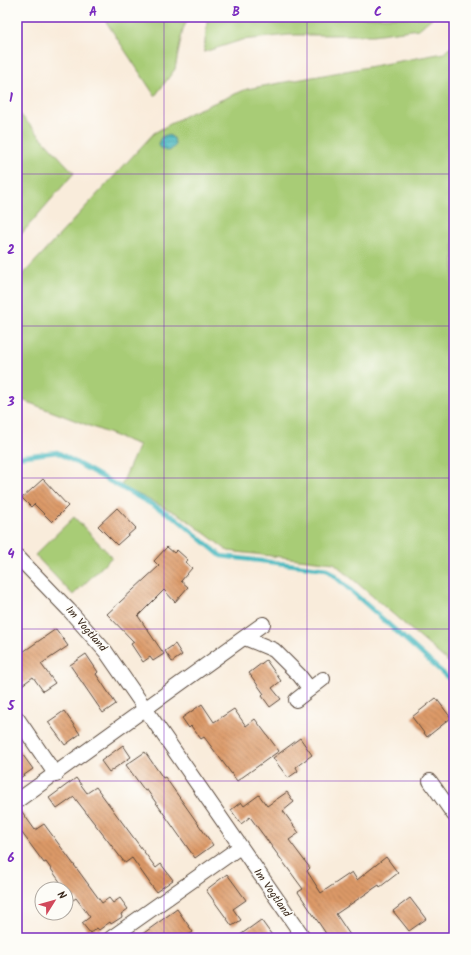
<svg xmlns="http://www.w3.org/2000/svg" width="471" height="955" font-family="Kalam,sans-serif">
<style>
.grass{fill:#a8cc76;stroke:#727b4a}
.water{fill:url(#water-rules);stroke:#437270}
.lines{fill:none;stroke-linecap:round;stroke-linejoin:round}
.stream{stroke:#4bbac1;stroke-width:4.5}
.building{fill:url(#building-back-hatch)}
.minor-casing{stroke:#58473a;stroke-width:16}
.minor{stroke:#fff;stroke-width:14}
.grid{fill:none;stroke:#7b2cbf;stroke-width:1;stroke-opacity:0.55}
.labels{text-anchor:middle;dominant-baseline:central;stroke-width:3;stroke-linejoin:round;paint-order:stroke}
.street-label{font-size:11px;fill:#3b2a1e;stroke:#fdfcf7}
.neatline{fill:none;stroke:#7b2cbf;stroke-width:1.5}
.grid-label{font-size:13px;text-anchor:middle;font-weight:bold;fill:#7b2cbf}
</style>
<defs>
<pattern id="water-rules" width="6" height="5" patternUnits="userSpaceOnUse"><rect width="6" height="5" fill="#4bbac1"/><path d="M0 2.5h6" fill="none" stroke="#40979c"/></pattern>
<pattern id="building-back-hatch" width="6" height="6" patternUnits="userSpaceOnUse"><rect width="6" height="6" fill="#dc9968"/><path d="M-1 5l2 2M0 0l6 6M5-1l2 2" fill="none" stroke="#b47d55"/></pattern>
</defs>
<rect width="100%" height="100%" fill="#fdfcf7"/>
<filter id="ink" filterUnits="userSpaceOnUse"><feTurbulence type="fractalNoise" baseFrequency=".025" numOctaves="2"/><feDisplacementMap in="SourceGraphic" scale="8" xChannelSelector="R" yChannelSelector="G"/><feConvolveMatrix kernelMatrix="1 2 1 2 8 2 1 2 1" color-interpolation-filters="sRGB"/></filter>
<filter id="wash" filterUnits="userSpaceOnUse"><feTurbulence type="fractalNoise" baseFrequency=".012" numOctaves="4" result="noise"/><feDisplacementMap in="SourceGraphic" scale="16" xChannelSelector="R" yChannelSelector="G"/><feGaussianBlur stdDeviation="0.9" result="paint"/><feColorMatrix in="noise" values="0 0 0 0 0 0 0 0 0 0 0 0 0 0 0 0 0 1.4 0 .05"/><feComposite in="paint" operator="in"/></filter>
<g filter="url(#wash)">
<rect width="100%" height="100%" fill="#f9ecdb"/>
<g class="grass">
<polygon points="103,17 189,17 183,29 175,69 155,96"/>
<polygon points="210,17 433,17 419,29 372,35 289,35 242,40 204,52 207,22"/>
<polygon points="454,45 454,667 334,563 228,551 182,516 121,486 139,445 17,398 17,281 154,133 190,113 247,89 444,53"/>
<polygon points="17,111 74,173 17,239"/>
<polygon points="74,517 112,557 73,595 35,555"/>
</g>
<circle class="water" cx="167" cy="143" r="8"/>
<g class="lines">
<polyline class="stream" points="17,457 57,452 176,518 221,556 327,569 454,683"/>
</g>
<g id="blocks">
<g class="building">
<polygon points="43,479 68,506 52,522 34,504 31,507 22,498"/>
<polygon points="117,508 136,528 117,545 98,526"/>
<polygon points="167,547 174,553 177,550 188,560 185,562 192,568 181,581 188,587 175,602 164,590 138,616 164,654 153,661 150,657 143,662 131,644 134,642 107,614 159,566 154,561"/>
<polygon points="56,629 68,646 41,664 55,683 43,691 33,677 22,685 17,679 17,656"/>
<polygon points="175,644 182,655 172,662 165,651"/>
<polygon points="86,654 98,672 96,674 116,704 103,713 70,665"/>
<polygon points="266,660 281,681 272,688 281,699 270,707 262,696 264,694 249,673"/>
<polygon points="436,698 451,718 427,737 412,717"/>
<polygon points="202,704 214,722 234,709 246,726 255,719 279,751 237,781 204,737 201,739 191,726 189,728 182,718"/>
<polygon points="64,711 80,734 65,745 48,722"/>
<polygon points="300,738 312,755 296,767 298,771 288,778 273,758"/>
<polygon points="123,745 131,757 109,772 101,761"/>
<polygon points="17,747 33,769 17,780"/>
<polygon points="145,752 163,778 165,777 213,845 195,858 147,790 145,791 126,765"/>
<polygon points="76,778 87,793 96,787 156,868 161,864 173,880 156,892 132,858 125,863 74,797 57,809 49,798"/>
<polygon points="287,792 294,802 283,811 299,833 289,840 310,868 307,871 321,893 352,872 357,880 386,857 398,873 380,887 379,885 336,914 352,938 329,938 298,892 303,889 250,817 241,824 231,810 241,802 244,806 259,795 267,806"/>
<polygon points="17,809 20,809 35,830 44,824 102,903 109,898 113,903 120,898 128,909 121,914 122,917 111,924 110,922 99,930 97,928 90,933 82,923 90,917 76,898 73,900 46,862 44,863 22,833 17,837"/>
<polygon points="227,874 246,900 233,909 241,920 232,926 206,890"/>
<polygon points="410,898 426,919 409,931 393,911"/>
<polygon points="177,909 193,932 185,938 137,938"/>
<polygon points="261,920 274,938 236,938"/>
</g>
</g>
</g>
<g filter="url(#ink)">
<use href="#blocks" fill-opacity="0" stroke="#58473a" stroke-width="1"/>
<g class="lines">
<g class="minor-casing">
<g id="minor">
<polyline points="17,556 69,610 106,652 304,938"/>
<polyline points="245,638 274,650 299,675 310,689"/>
<polyline points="296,700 323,679"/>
<polyline points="17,718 56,775"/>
<polyline points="430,781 454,815"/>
<polyline points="17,801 263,624"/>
<polyline points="111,938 240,847"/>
</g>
</g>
<use href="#minor" class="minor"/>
</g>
</g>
<path class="grid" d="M164 17V938M307 17V938M17 174H454M17 326H454M17 478H454M17 629H454M17 781H454"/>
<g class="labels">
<g class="street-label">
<text transform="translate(86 629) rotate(49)">Im Vogtland</text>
<text transform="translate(272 893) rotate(55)">Im Vogtland</text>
</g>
</g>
<rect width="471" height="955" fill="none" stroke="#fdfcf7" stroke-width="44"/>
<g transform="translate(54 901) rotate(53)"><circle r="19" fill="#fdfcf7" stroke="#afa8a0"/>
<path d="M0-3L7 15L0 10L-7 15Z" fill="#d1495b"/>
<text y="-6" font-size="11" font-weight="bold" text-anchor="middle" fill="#3b2a1e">N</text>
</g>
<rect x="22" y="22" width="427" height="911" class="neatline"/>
<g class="grid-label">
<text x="93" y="16">A</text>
<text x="236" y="16">B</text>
<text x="378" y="16">C</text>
<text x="11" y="102">1</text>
<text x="11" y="254">2</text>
<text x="11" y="406">3</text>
<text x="11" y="558">4</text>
<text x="11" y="710">5</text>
<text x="11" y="862">6</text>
</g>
</svg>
